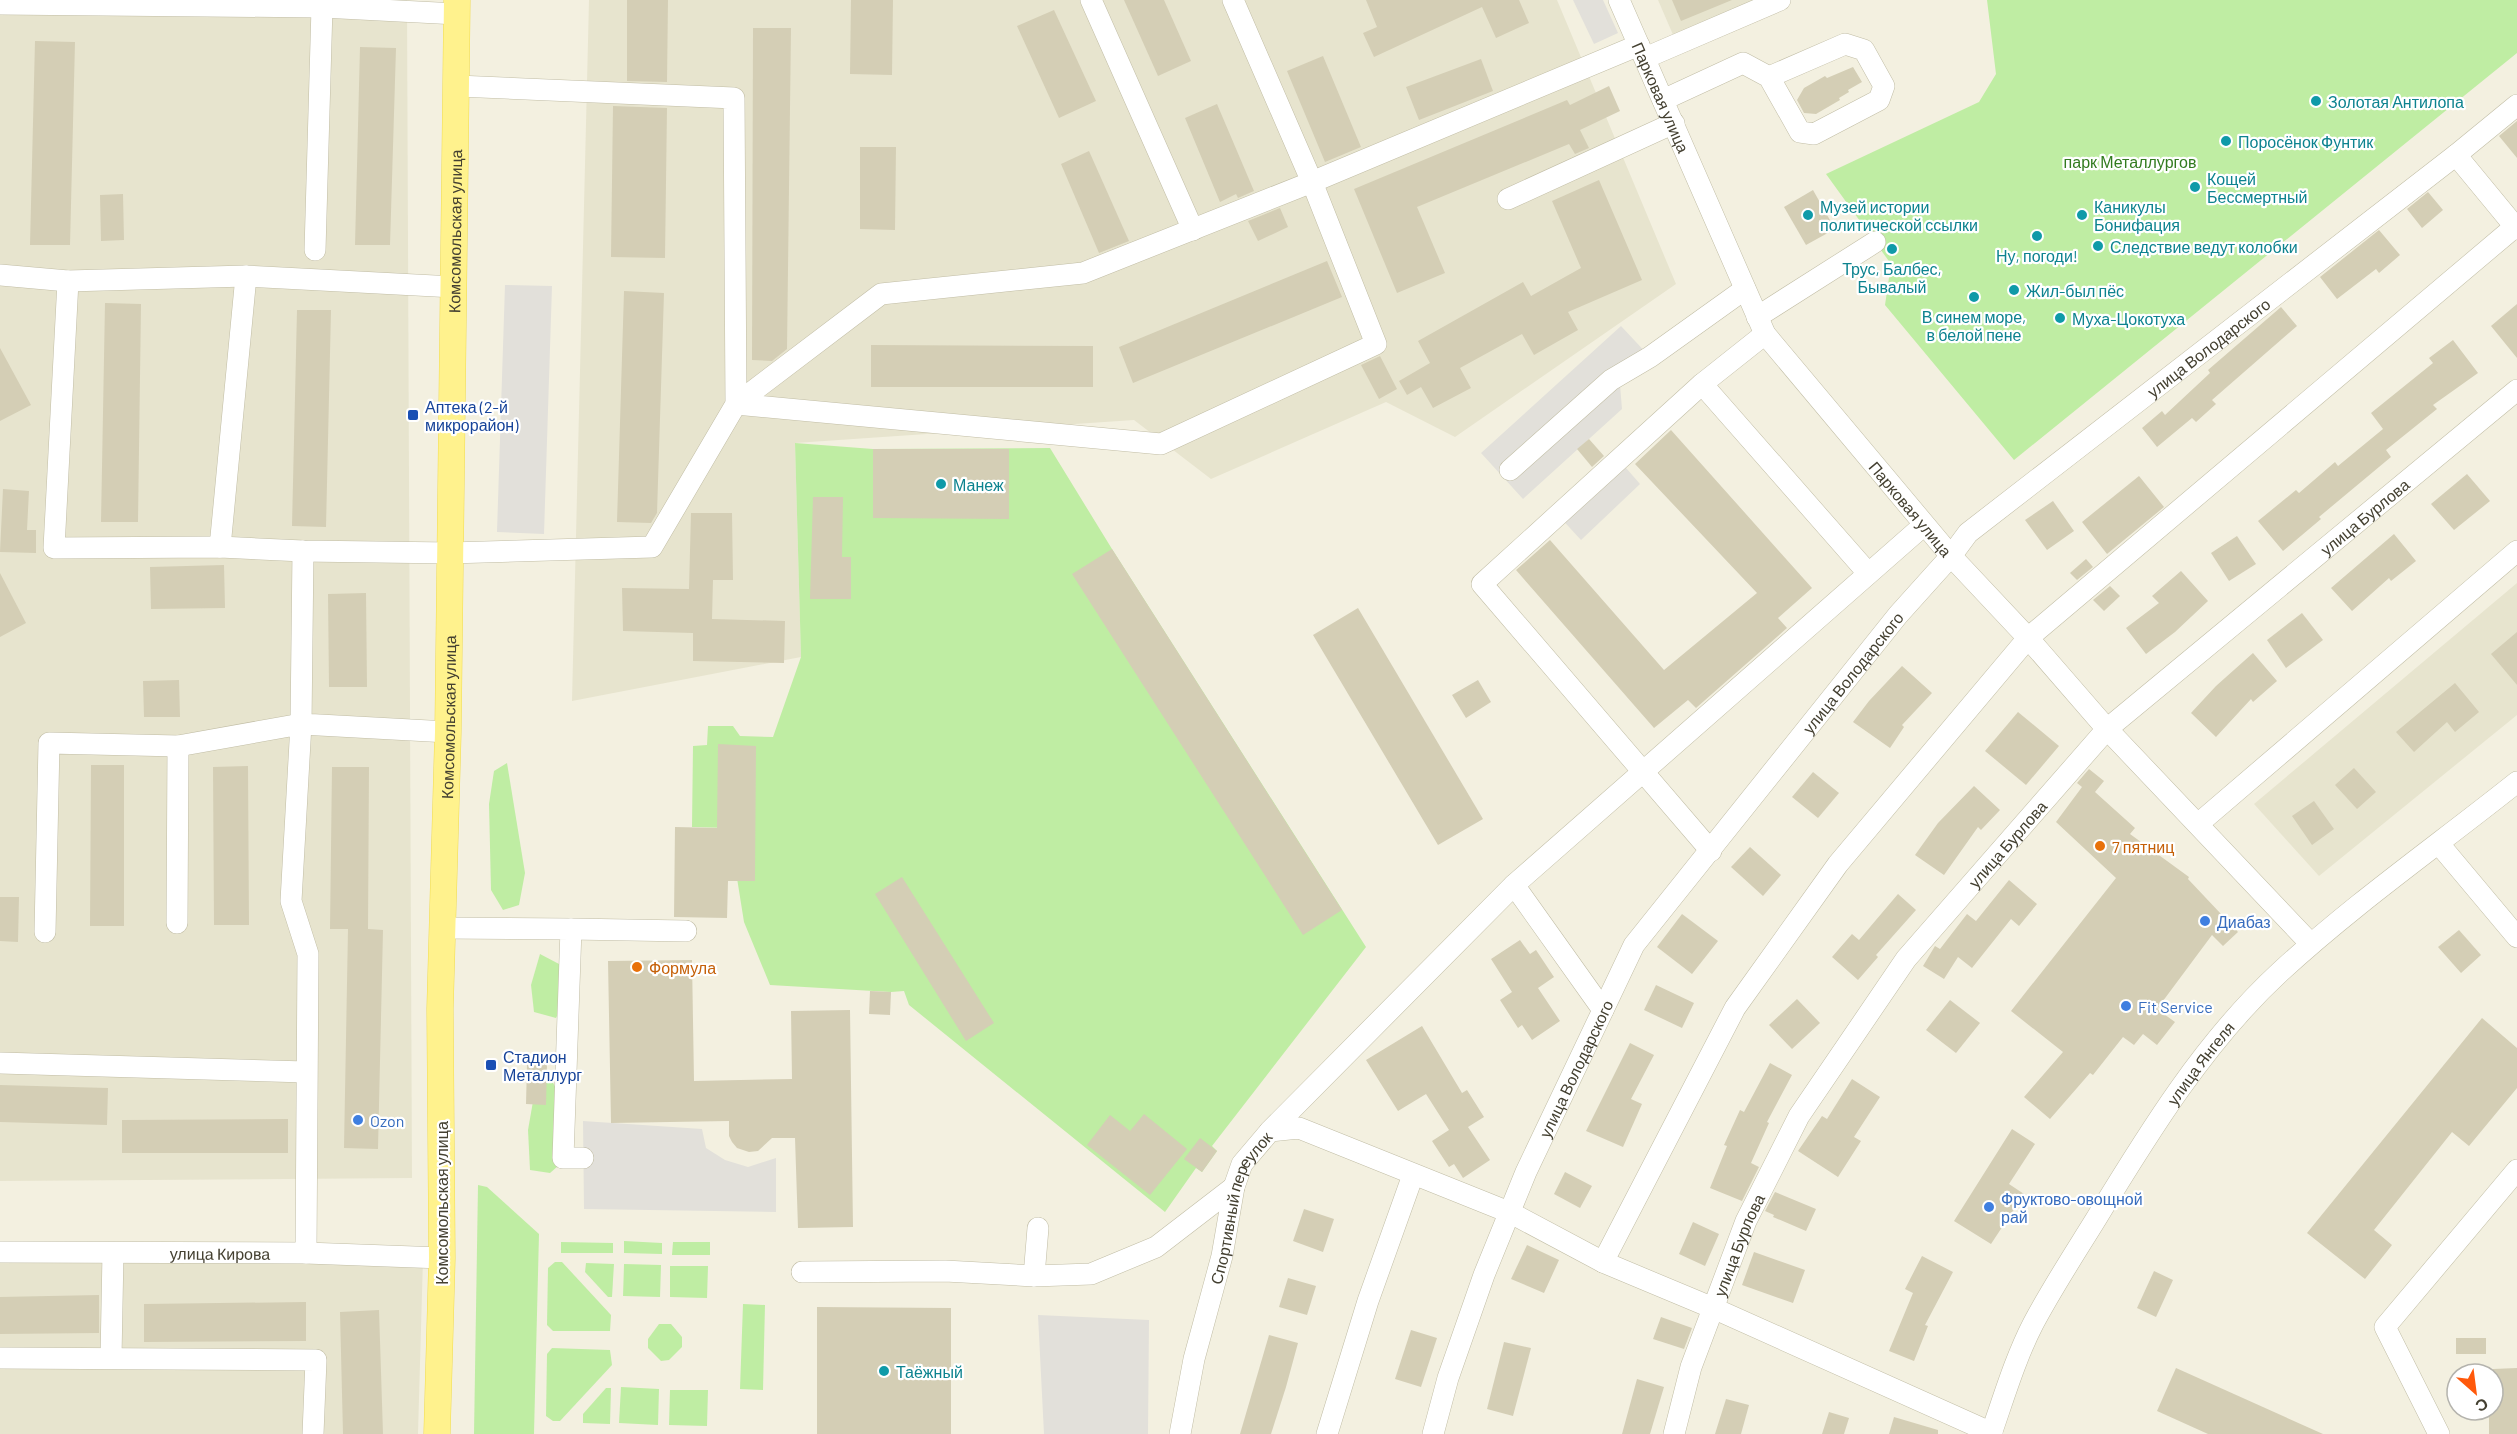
<svg xmlns="http://www.w3.org/2000/svg" width="2517" height="1434" font-family="Barlow,sans-serif">
<style>
.residential{fill:#e7e4ce}
.green{fill:#bfeda3}
.parking{fill:#e2e0da}
.building{fill:#d4ceb5}
.lines{fill:none;stroke-linecap:round;stroke-linejoin:round}
.minor-casing{stroke:#c1bda5;stroke-width:22}
.major-casing{stroke:#f1dc50;stroke-width:27}
.minor{stroke:#fff;stroke-width:21}
.major{stroke:#fff28d;stroke-width:26}
.culture-dot{fill:#0f9aa8;stroke:#fff;stroke-width:2}
.transit-dot{fill:#1a4fb4;stroke:#fff;stroke-width:2}
.food-dot{fill:#e8710a;stroke:#fff;stroke-width:2}
.shop-dot{fill:#3f7fe0;stroke:#fff;stroke-width:2}
.labels{text-anchor:middle;dominant-baseline:central;stroke-width:4.5;stroke-linejoin:round;paint-order:stroke}
.street-label{font-size:16px;fill:#444031;stroke:#fff}
.culture-label{font-size:16px;fill:#0d838f;stroke:#fff;text-anchor:start}
.park-label{font-size:16px;fill:#327b1f;stroke:#fff}
.transit-label{font-size:16px;fill:#164399;stroke:#fff;text-anchor:start}
.food-label{font-size:16px;fill:#c56008;stroke:#fff;text-anchor:start}
.shop-label{font-size:16px;fill:#366cbe;stroke:#fff;text-anchor:start}
</style>
<rect width="100%" height="100%" fill="#f3f0e0"/>
<g class="residential">
<polygon points="0,0 407,0 412,1178 0,1181"/>
<polygon points="589,0 1557,0 1676,284 1455,437 1386,402 1211,479 1134,420 795,443 801,657 572,701"/>
<polygon points="1658,0 1760,0 1674,37"/>
<polygon points="2517,583 2517,715 2319,876 2254,804"/>
<polygon points="0,1258 423,1259 418,1434 0,1434"/>
</g>
<g class="green">
<polygon points="1987,0 2517,0 2517,53 2014,460 1885,305 1891,264 1826,174 1979,102 1996,74"/>
<polygon points="795,443 873,449 1050,448 1112,549 1366,947 1212,1146 1217,1151 1202,1172 1196,1168 1165,1212 909,1005 904,991 891,992 770,985 744,922 729,828 692,827 693,746 707,745 708,726 733,726 740,736 773,737 801,657"/>
<polygon points="507,763 525,873 519,905 503,910 491,890 489,804 494,771"/>
<polygon points="540,954 559,964 562,1006 556,1018 534,1012 531,985"/>
<polygon points="551,1079 561,1098 558,1166 550,1173 530,1170 528,1130 535,1090"/>
<polygon points="478,1185 487,1187 539,1234 534,1434 474,1434"/>
<polygon points="624,1241 662,1243 662,1254 624,1253"/>
<polygon points="561,1242 613,1243 613,1253 561,1253"/>
<polygon points="673,1242 710,1242 710,1255 672,1255"/>
<polygon points="555,1262 562,1262 611,1315 610,1331 553,1331 547,1325 548,1268"/>
<polygon points="586,1263 614,1264 612,1297 608,1297 585,1272"/>
<polygon points="624,1264 661,1265 660,1297 623,1296"/>
<polygon points="670,1266 708,1266 707,1298 670,1297"/>
<polygon points="743,1304 765,1305 763,1390 740,1389"/>
<polygon points="659,1324 671,1324 682,1337 682,1347 669,1360 661,1361 648,1348 648,1339"/>
<polygon points="552,1348 610,1350 612,1365 560,1421 553,1421 546,1416 547,1354"/>
<polygon points="621,1387 659,1389 658,1425 619,1423"/>
<polygon points="606,1388 611,1388 610,1424 583,1423 583,1414"/>
<polygon points="670,1390 708,1390 707,1426 669,1425"/>
</g>
<g class="parking">
<polygon points="1573,0 1603,0 1618,33 1594,44"/>
<polygon points="505,285 552,286 544,534 497,532"/>
<polygon points="1621,326 1650,357 1620,385 1622,409 1523,499 1481,453"/>
<polygon points="1619,460 1640,484 1581,540 1558,515"/>
<polygon points="583,1121 702,1129 706,1148 725,1160 748,1167 776,1158 776,1212 584,1209"/>
<polygon points="1038,1315 1149,1320 1148,1434 1044,1434"/>
</g>
<g class="building">
<polygon points="627,0 668,0 667,82 627,81"/>
<polygon points="851,0 893,0 892,75 850,74"/>
<polygon points="1124,0 1164,0 1191,61 1158,76"/>
<polygon points="1366,0 1519,0 1529,23 1496,38 1482,7 1374,57 1363,33 1377,27"/>
<polygon points="1672,0 1732,0 1681,21"/>
<polygon points="1054,10 1096,101 1059,118 1017,26"/>
<polygon points="753,28 791,28 787,349 772,361 752,360"/>
<polygon points="35,41 75,42 70,245 30,245"/>
<polygon points="360,47 396,48 390,245 355,245"/>
<polygon points="1323,56 1361,147 1325,162 1287,71"/>
<polygon points="1481,59 1493,91 1419,120 1406,87"/>
<polygon points="1853,67 1862,82 1848,90 1849,92 1839,98 1840,100 1816,114 1804,113 1797,100 1804,88 1825,76 1827,78"/>
<polygon points="1609,86 1620,111 1580,130 1589,148 1575,154 1569,144 1417,207 1445,273 1397,293 1354,189 1567,100 1570,105"/>
<polygon points="1217,104 1254,191 1238,198 1236,194 1220,202 1185,118"/>
<polygon points="613,106 667,108 665,258 611,257"/>
<polygon points="2517,121 2517,158 2499,136"/>
<polygon points="860,147 896,147 895,230 860,229"/>
<polygon points="1089,151 1129,241 1099,253 1061,164"/>
<polygon points="1599,180 1642,280 1568,312 1578,330 1534,355 1522,334 1460,368 1471,388 1433,408 1421,387 1407,395 1399,381 1430,363 1418,341 1523,282 1531,296 1581,268 1552,201"/>
<polygon points="1813,190 1835,229 1806,245 1784,207"/>
<polygon points="2428,192 2443,210 2422,228 2407,209"/>
<polygon points="123,194 124,240 101,241 100,195"/>
<polygon points="1280,208 1288,227 1258,241 1248,221"/>
<polygon points="2379,230 2400,255 2379,273 2376,269 2337,299 2320,277"/>
<polygon points="1327,261 1342,297 1133,383 1119,347"/>
<polygon points="624,291 664,293 657,513 651,523 617,522"/>
<polygon points="105,303 141,304 138,522 101,522"/>
<polygon points="2517,304 2517,358 2491,326"/>
<polygon points="2281,307 2297,326 2212,400 2216,404 2196,422 2192,418 2157,447 2142,428 2162,411 2165,415 2210,373 2208,370"/>
<polygon points="297,310 331,310 326,527 292,526"/>
<polygon points="2453,340 2478,373 2433,405 2437,409 2386,450 2391,457 2319,517 2321,519 2283,551 2258,521 2296,490 2299,493 2335,462 2338,466 2383,429 2371,413 2433,363 2429,358"/>
<polygon points="871,345 1093,346 1093,387 871,387"/>
<polygon points="0,348 31,405 0,421"/>
<polygon points="1380,356 1397,389 1379,399 1361,365"/>
<polygon points="1671,430 1812,588 1778,618 1787,628 1696,708 1688,700 1654,728 1516,570 1550,540 1664,670 1757,593 1635,464"/>
<polygon points="1589,439 1604,456 1592,467 1577,449"/>
<polygon points="873,449 1009,449 1009,519 873,518"/>
<polygon points="2467,474 2490,501 2454,530 2431,504"/>
<polygon points="2139,476 2164,507 2107,554 2082,522"/>
<polygon points="3,489 29,491 27,530 36,530 36,553 0,552"/>
<polygon points="813,497 843,497 842,557 851,557 851,599 810,599"/>
<polygon points="2053,501 2074,531 2047,550 2025,520"/>
<polygon points="691,513 732,513 733,580 713,580 712,619 785,621 784,663 693,661 693,633 623,631 622,588 689,589"/>
<polygon points="2394,534 2416,561 2391,581 2389,578 2352,611 2331,588"/>
<polygon points="2237,536 2256,564 2229,581 2211,553"/>
<polygon points="1112,549 1342,910 1303,935 1072,574"/>
<polygon points="2086,559 2093,567 2077,580 2070,573"/>
<polygon points="224,565 225,608 151,609 150,567"/>
<polygon points="2181,571 2208,601 2175,632 2146,654 2126,628 2159,603 2152,596"/>
<polygon points="0,573 26,623 0,637"/>
<polygon points="2110,586 2120,596 2104,611 2093,600"/>
<polygon points="366,593 367,687 329,687 328,594"/>
<polygon points="1358,608 1483,819 1438,845 1313,635"/>
<polygon points="2302,613 2323,640 2286,668 2267,640"/>
<polygon points="2517,632 2517,685 2491,654"/>
<polygon points="2253,653 2277,681 2253,702 2251,699 2216,737 2191,713 2216,686"/>
<polygon points="1902,666 1932,693 1902,725 1904,727 1890,748 1853,722 1869,701"/>
<polygon points="179,680 180,717 144,717 143,681"/>
<polygon points="1478,680 1491,702 1466,718 1452,695"/>
<polygon points="2455,683 2479,712 2455,732 2447,722 2414,752 2396,732"/>
<polygon points="2018,712 2059,746 2026,785 1985,751"/>
<polygon points="718,744 756,746 755,881 728,881 727,918 674,917 675,827 717,828"/>
<polygon points="91,765 124,765 124,926 90,926"/>
<polygon points="248,766 249,925 214,925 213,767"/>
<polygon points="332,767 369,767 368,929 383,930 378,1149 344,1148 348,929 330,929"/>
<polygon points="2354,768 2376,792 2357,809 2335,785"/>
<polygon points="2089,769 2104,781 2095,792 2135,828 2130,834 2189,877 2188,879 2238,932 2223,946 2212,935 2157,1009 2175,1022 2157,1045 2143,1034 2134,1045 2123,1037 2093,1075 2090,1073 2050,1119 2024,1097 2063,1052 2011,1011 2116,878 2056,822 2082,787 2077,783"/>
<polygon points="1813,772 1839,793 1818,818 1792,797"/>
<polygon points="1974,786 2000,810 1981,830 1978,827 1944,875 1915,855 1938,823"/>
<polygon points="2314,801 2334,829 2312,845 2292,816"/>
<polygon points="1750,847 1781,875 1763,896 1731,867"/>
<polygon points="902,877 994,1023 966,1041 875,894"/>
<polygon points="2009,880 2037,904 2019,926 2011,919 1972,968 1958,957 1944,979 1923,966 1935,946 1940,949 1967,914 1976,921"/>
<polygon points="1898,894 1916,910 1876,955 1878,957 1858,980 1832,957 1852,934 1859,940"/>
<polygon points="0,897 19,897 18,942 0,941"/>
<polygon points="1682,914 1718,941 1692,974 1657,947"/>
<polygon points="2459,930 2481,955 2461,973 2438,947"/>
<polygon points="1520,940 1530,954 1536,950 1554,977 1538,988 1560,1021 1532,1040 1522,1025 1518,1028 1500,1000 1512,992 1491,959"/>
<polygon points="692,960 694,1081 792,1079 791,1011 850,1010 853,1227 798,1228 795,1138 772,1138 758,1151 749,1152 737,1148 732,1142 729,1136 729,1121 611,1123 608,961"/>
<polygon points="1656,985 1694,1003 1682,1028 1644,1010"/>
<polygon points="870,991 891,992 890,1015 869,1014"/>
<polygon points="1797,999 1820,1023 1792,1049 1769,1025"/>
<polygon points="1950,1000 1980,1023 1956,1053 1926,1030"/>
<polygon points="2482,1018 2517,1048 2517,1088 2469,1146 2452,1132 2374,1230 2392,1245 2365,1279 2307,1233"/>
<polygon points="1422,1026 1462,1093 1467,1090 1484,1117 1468,1127 1490,1160 1463,1178 1454,1164 1449,1167 1432,1141 1449,1130 1426,1094 1398,1111 1366,1060"/>
<polygon points="1630,1043 1654,1055 1631,1099 1642,1104 1623,1147 1586,1131"/>
<polygon points="1770,1063 1792,1075 1767,1122 1769,1123 1751,1163 1759,1167 1742,1201 1710,1188 1727,1146 1724,1145 1740,1110 1744,1112"/>
<polygon points="527,1064 547,1064 546,1105 526,1104"/>
<polygon points="1852,1079 1880,1097 1854,1137 1861,1141 1838,1177 1798,1151 1822,1116 1827,1119"/>
<polygon points="0,1085 108,1088 107,1125 0,1122"/>
<polygon points="1144,1114 1187,1149 1150,1195 1087,1145 1110,1115 1130,1131"/>
<polygon points="288,1119 288,1153 122,1153 122,1120"/>
<polygon points="2012,1129 2035,1144 2009,1184 2024,1194 1991,1244 1954,1221"/>
<polygon points="1200,1138 1217,1151 1202,1172 1184,1159"/>
<polygon points="1565,1172 1592,1186 1580,1208 1554,1194"/>
<polygon points="1775,1192 1816,1209 1806,1231 1773,1217 1774,1215 1765,1211"/>
<polygon points="1304,1209 1334,1219 1323,1252 1293,1241"/>
<polygon points="1693,1222 1719,1234 1705,1266 1679,1254"/>
<polygon points="1527,1245 1559,1260 1544,1293 1511,1279"/>
<polygon points="1754,1252 1805,1270 1793,1303 1742,1285"/>
<polygon points="1922,1256 1953,1272 1925,1325 1928,1326 1914,1361 1889,1351 1913,1293 1905,1289"/>
<polygon points="2154,1271 2173,1280 2156,1317 2137,1308"/>
<polygon points="1288,1278 1316,1286 1307,1315 1279,1307"/>
<polygon points="99,1295 99,1333 0,1334 0,1297"/>
<polygon points="306,1302 306,1341 144,1342 144,1304"/>
<polygon points="817,1307 951,1308 951,1434 817,1434"/>
<polygon points="379,1310 383,1434 343,1434 340,1312"/>
<polygon points="1661,1317 1692,1328 1684,1349 1653,1339"/>
<polygon points="1411,1330 1437,1338 1421,1387 1395,1379"/>
<polygon points="1269,1335 1298,1343 1286,1387 1271,1434 1240,1434"/>
<rect x="2456" y="1338" width="30" height="16"/>
<polygon points="1504,1342 1531,1348 1513,1416 1487,1409"/>
<polygon points="2176,1368 2323,1434 2208,1434 2157,1411"/>
<polygon points="2517,1368 2517,1434 2489,1434 2489,1410 2493,1410 2493,1369"/>
<polygon points="1637,1379 1664,1387 1650,1434 1622,1434"/>
<polygon points="1726,1399 1749,1405 1741,1434 1715,1434"/>
<polygon points="1829,1412 1849,1418 1844,1434 1822,1434"/>
<polygon points="1894,1417 1938,1430 1938,1434 1889,1434"/>
</g>
<g class="lines">
<g class="minor-casing">
<g id="minor">
<polyline points="314,0 322,7 315,250"/>
<polyline points="1091,0 1193,230"/>
<polyline points="1233,0 1312,182 1639,45"/>
<path id="s1" d="M1619 0 1765 334 1951 556 2028 638 2107 729 2311 944"/>
<polyline points="0,4 322,7 457,14"/>
<polyline points="1645,58 1780,0"/>
<polyline points="1663,100 1743,63 1769,77 1800,132 1814,134 1879,100 1884,86 1864,50 1845,44 1769,77"/>
<polyline points="2456,155 2517,229"/>
<polygon points="1312,182 1376,344 1161,444 736,404 881,294 1083,273"/>
<polyline points="1508,199 1674,123"/>
<polyline points="0,275 68,281 246,276 454,287"/>
<polyline points="68,281 54,548 220,547 303,551 450,553 652,547 736,404 734,98 457,86"/>
<polyline points="1757,317 1875,242"/>
<polyline points="1702,384 1765,334"/>
<polyline points="1510,470 1611,380 1650,357 1745,289"/>
<polyline points="220,547 246,276"/>
<polyline points="303,551 301,724 448,732"/>
<polyline points="2198,824 2517,551"/>
<polyline points="2439,844 2517,937"/>
<polyline points="1711,851 1482,584 1702,384 1868,573"/>
<polyline points="1514,885 1603,1010"/>
<polyline points="177,923 178,746"/>
<polyline points="443,928 571,929 563,1158 583,1158"/>
<polyline points="571,929 686,931"/>
<polyline points="45,932 49,743 178,746 301,724 291,901 308,954 306,1253"/>
<polyline points="0,1063 306,1072"/>
<polyline points="1270,1131 1514,885 1924,525"/>
<path id="s2" d="M0 1252 306 1253 442 1258"/>
<polyline points="1603,1262 1735,1008 1838,864 2028,638 2517,225"/>
<polyline points="802,1272 945,1271 1034,1276 1091,1274 1156,1247 1234,1187"/>
<polyline points="1034,1276 1038,1228"/>
<polyline points="0,1358 316,1360 313,1434"/>
<polyline points="111,1358 113,1253"/>
<path id="s3" d="M1180 1434 1194 1359 1222 1256 1234 1187 1242 1164 1270 1131 1299 1128 1511 1213 1603 1262 1713 1308 1992 1433"/>
<polyline points="1327,1434 1368,1301 1413,1175"/>
<path id="s4" d="M1433 1434 1448 1378 1484 1275 1526 1172 1634 945 1898 615 1951 556 1968 533 2456 155 2517 105"/>
<path id="s5" d="M1674 1434 1691 1367 1746 1221 1799 1116 1906 959 2107 729 2517 390"/>
<path id="s6" d="M1991 1434C2004 1397 2015 1359 2033 1324 2052 1288 2075 1253 2096 1219 2149 1132 2205 1041 2280 972 2355 903 2438 845 2517 782"/>
<polyline points="2439,1434 2385,1327 2517,1170"/>
</g>
</g>
<g class="major-casing">
<g id="major">
<path id="s7" d="M437 1434 442 1258 440 1009 448 732 457 0"/>
</g>
</g>
<use href="#minor" class="minor"/>
<use href="#major" class="major"/>
</g>
<g class="culture-dot">
<circle cx="2316" cy="101" r="6"/>
<circle cx="2226" cy="141" r="6"/>
<circle cx="2195" cy="187" r="6"/>
<circle cx="1808" cy="215" r="6"/>
<circle cx="2082" cy="215" r="6"/>
<circle cx="2037" cy="236" r="6"/>
<circle cx="2098" cy="246" r="6"/>
<circle cx="1892" cy="249" r="6"/>
<circle cx="2014" cy="290" r="6"/>
<circle cx="1974" cy="297" r="6"/>
<circle cx="2060" cy="318" r="6"/>
<circle cx="941" cy="484" r="6"/>
<circle cx="884" cy="1371" r="6"/>
</g>
<g class="transit-dot">
<rect x="407" y="409" width="12" height="12" rx="3"/>
<rect x="485" y="1059" width="12" height="12" rx="3"/>
</g>
<g class="food-dot">
<circle cx="2100" cy="846" r="6"/>
<circle cx="637" cy="967" r="6"/>
</g>
<g class="shop-dot">
<circle cx="2205" cy="921" r="6"/>
<circle cx="2126" cy="1006" r="6"/>
<circle cx="358" cy="1120" r="6"/>
<circle cx="1989" cy="1207" r="6"/>
</g>
<g class="labels">
<g class="street-label">
<text stroke="none"><textPath href="#s1" startOffset="106">Парковая улица</textPath></text>
<text stroke="none"><textPath href="#s7" startOffset="1203">Комсомольская улица</textPath></text>
<text stroke="none"><textPath href="#s4" startOffset="1364">улица Володарского</textPath></text>
<text stroke="none"><textPath href="#s1" startOffset="592">Парковая улица</textPath></text>
<text stroke="none"><textPath href="#s5" startOffset="1172">улица Бурлова</textPath></text>
<text stroke="none"><textPath href="#s4" startOffset="879">улица Володарского</textPath></text>
<text stroke="none"><textPath href="#s7" startOffset="717">Комсомольская улица</textPath></text>
<text stroke="none"><textPath href="#s5" startOffset="686">улица Бурлова</textPath></text>
<text stroke="none"><textPath href="#s6" startOffset="428">улица Янгеля</textPath></text>
<text stroke="none"><textPath href="#s4" startOffset="393">улица Володарского</textPath></text>
<text transform="translate(441 1203) rotate(-90)">Комсомольская улица</text>
<text stroke="none"><textPath href="#s3" startOffset="236">Спортивный переулок</textPath></text>
<text stroke="none"><textPath href="#s5" startOffset="200">улица Бурлова</textPath></text>
<text stroke="none"><textPath href="#s2" startOffset="220">улица Кирова</textPath></text>
</g>
<g class="culture-label">
<text x="2328" y="101">Золотая Антилопа</text>
<text x="2238" y="141">Поросёнок Фунтик</text>
<text x="2207" y="178">Кощей<tspan x="2207" dy="18">Бессмертный</tspan></text>
<text x="1820" y="206">Музей истории<tspan x="1820" dy="18">политической ссылки</tspan></text>
<text x="2094" y="206">Каникулы<tspan x="2094" dy="18">Бонифация</tspan></text>
<text x="2110" y="246">Следствие ведут колобки</text>
<text x="2037" y="255" text-anchor="middle">Ну, погоди!</text>
<text x="1892" y="268" text-anchor="middle">Трус, Балбес,<tspan x="1892" dy="18">Бывалый</tspan></text>
<text x="2026" y="290">Жил-был пёс</text>
<text x="1974" y="316" text-anchor="middle">В синем море,<tspan x="1974" dy="18">в белой пене</tspan></text>
<text x="2072" y="318">Муха-Цокотуха</text>
<text x="953" y="484">Манеж</text>
<text x="896" y="1371">Таёжный</text>
</g>
<g class="park-label">
<text x="2130" y="161">парк Металлургов</text>
</g>
<g class="transit-label">
<text x="425" y="406">Аптека (2-й<tspan x="425" dy="18">микрорайон)</tspan></text>
<text x="503" y="1056">Стадион<tspan x="503" dy="18">Металлург</tspan></text>
</g>
<g class="food-label">
<text x="2112" y="846">7 пятниц</text>
<text x="649" y="967">Формула</text>
</g>
<g class="shop-label">
<text x="2217" y="921">Диабаз</text>
<text x="2138" y="1006">Fit Service</text>
<text x="370" y="1120">Ozon</text>
<text x="2001" y="1198">Фруктово-овощной<tspan x="2001" dy="18">рай</tspan></text>
</g>
</g>
<g transform="translate(2475 1392) rotate(152)"><circle r="28" fill="#ffffff" stroke="#b4b3ad" stroke-width="1.5"/>
<path d="M0-4.5L10 22L0 15L-10 22Z" fill="#ff590b"/>
<text y="-9" font-size="16" font-weight="bold" text-anchor="middle" fill="#444031">С</text>
</g>
</svg>
